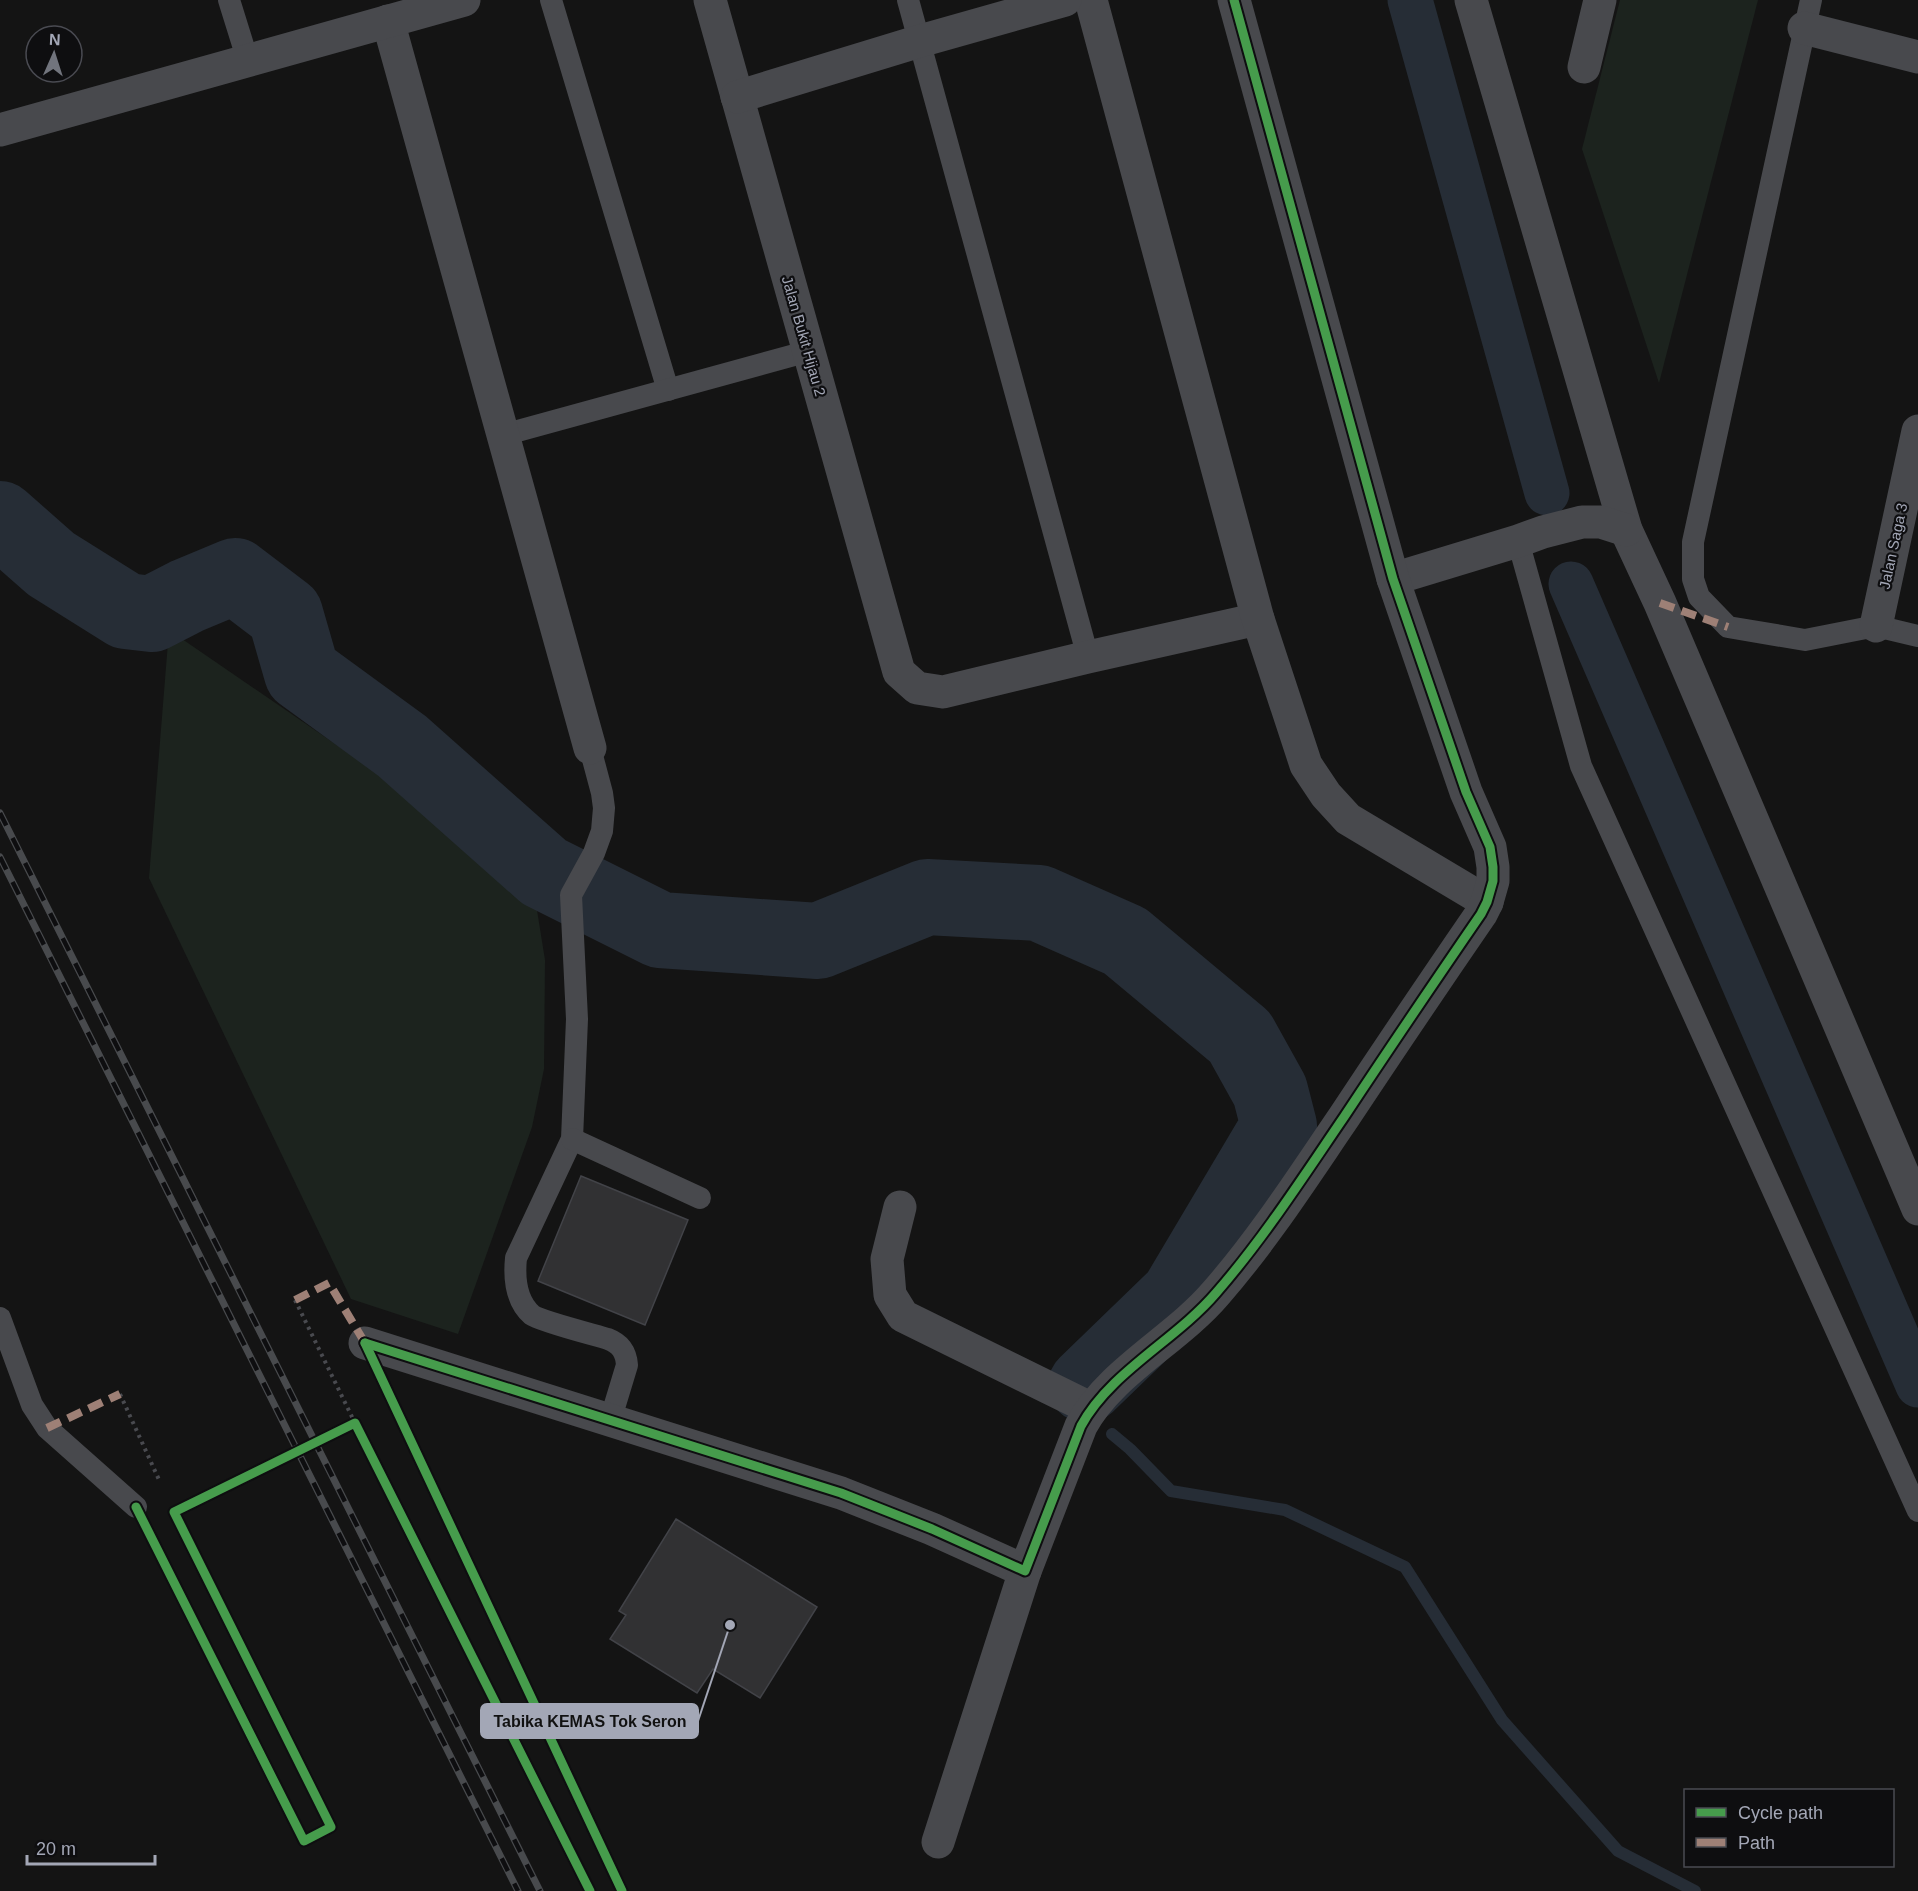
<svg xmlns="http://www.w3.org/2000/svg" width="1918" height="1891" font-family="Helvetica,sans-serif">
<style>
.green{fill:#1c231e}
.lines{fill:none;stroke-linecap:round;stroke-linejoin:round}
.stream{stroke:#262d36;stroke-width:12}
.canal{stroke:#262d36;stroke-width:45}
.river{stroke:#262d36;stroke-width:76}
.building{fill:#313133;stroke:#424348;stroke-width:1.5}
.path{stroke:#494a4f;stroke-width:4;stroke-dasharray:3 4.5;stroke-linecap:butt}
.lane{stroke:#48494d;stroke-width:22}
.street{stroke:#48494d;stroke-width:33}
.rail-casing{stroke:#484a4d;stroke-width:7}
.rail{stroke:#0e0e10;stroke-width:4.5;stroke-dasharray:14;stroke-linecap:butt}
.quiet{stroke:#9e8076;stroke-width:8;stroke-dasharray:15 8;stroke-linecap:butt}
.cycleway-casing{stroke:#0e0e10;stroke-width:13}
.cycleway{stroke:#469c4c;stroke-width:9}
.labels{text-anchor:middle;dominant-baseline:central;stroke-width:4.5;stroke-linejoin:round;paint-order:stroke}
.street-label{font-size:15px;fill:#a3a7b6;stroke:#0e0e10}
.leader{fill:none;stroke:#a3a7b6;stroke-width:2}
.callout-dot{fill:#a3a7b6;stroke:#0e0e10;stroke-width:2}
.callout{fill:#a3a7b6;stroke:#a3a7b6;stroke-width:2}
.callout-label{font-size:16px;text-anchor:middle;font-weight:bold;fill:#111}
</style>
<rect width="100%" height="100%" fill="#141414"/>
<g class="green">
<polygon points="1620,0 1758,0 1659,383 1582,149"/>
<polygon points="169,630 532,879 545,960 544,1069 532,1127 458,1334 351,1299 149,878"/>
</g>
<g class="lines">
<polyline class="stream" points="1112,1434 1130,1449 1171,1491 1285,1510 1405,1567 1502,1720 1618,1851 1695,1891"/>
<g class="canal">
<polyline points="1410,0 1547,493"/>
<polyline points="1571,584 1918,1385"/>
</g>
<polyline class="river" points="0,519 51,564 126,611 152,614 187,596 235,576 285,614 302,673 402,746 544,872 660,930 818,941 927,897 1039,903 1125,941 1240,1037 1270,1091 1279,1126 1178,1296 1086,1385"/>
</g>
<g class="building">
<polygon points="581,1176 688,1220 645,1325 538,1281"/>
<polygon points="676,1519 817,1607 760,1698 713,1669 697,1693 610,1639 626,1615 619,1611"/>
</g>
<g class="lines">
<g class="path">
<polyline points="295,1300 355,1423"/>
<polyline points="120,1394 160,1482"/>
</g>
<g class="lane">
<polyline points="229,0 248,61"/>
<polyline points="551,0 668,390"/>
<polyline points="908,0 1088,657"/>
<polyline points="1811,0 1693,542 1693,579 1699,597 1728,627 1805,640 1876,626 1918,636"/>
<polyline points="503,435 809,351"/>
<polyline points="1518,541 1581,766 1918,1511"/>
<path d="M590 748 602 793 604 808 602 831 594 853 571 895 577 1019 572 1139 516 1258C514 1278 516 1301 532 1315 540 1321 595 1335 608 1339 621 1344 626 1352 627 1365L610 1421"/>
<polyline points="572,1139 700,1198"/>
<polyline points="0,1318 32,1405 47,1428 136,1507"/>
</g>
<g class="street">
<polyline points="710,0 899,672 917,688 943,692 1088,657 1258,619"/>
<polyline points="1091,0 1258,619 1306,765 1326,795 1348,819 1487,902"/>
<polyline points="1471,0 1626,530 1660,603 1918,1209"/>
<polyline points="388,21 590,748"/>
<polyline points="1804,28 1918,57"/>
<polyline points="1584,67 1600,0"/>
<polyline points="737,97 920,41 1065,0"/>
<polyline points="0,130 464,0"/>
<polyline points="1393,579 1518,541 1543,532 1582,522 1601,522 1626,530"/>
<polyline points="1876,626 1918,431"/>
<polyline points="900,1207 887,1259 890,1295 903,1316 1090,1408"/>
<path d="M365 1343 841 1493 932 1529 1025 1571 1081 1426C1110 1372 1176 1340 1216 1293 1264 1238 1303 1177 1344 1117 1389 1049 1435 981 1481 914L1487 902 1493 881V867L1490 847 1466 792 1393 579 1234 0"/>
<polyline points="938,1842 1025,1571"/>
</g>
<g class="rail-casing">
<g id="rail">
<polyline points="0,813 540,1891"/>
<polyline points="0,857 518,1891"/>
</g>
</g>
<use href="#rail" class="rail"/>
<g class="quiet">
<polyline points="1660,603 1728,627"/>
<polyline points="295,1300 329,1283 365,1343"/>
<polyline points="47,1428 120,1394"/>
</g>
<g class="cycleway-casing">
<g id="cycleway">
<path d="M365 1343 841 1493 932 1529 1025 1571 1081 1426C1110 1372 1176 1340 1216 1293 1264 1238 1303 1177 1344 1117 1389 1049 1435 981 1481 914L1487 902 1493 881V867L1490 847 1466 792 1393 579 1234 0"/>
<polyline points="365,1343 622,1891"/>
<polyline points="136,1507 304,1841 331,1827 174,1512 355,1423 590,1891"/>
</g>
</g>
<use href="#cycleway" class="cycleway"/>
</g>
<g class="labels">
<g class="street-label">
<text transform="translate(804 336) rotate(74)">Jalan Bukit Hijau 2</text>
<text transform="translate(1893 546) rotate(-78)">Jalan Saga 3</text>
</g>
</g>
<path class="leader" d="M730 1625L698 1721"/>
<circle class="callout-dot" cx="730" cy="1625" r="6"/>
<rect class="callout" x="481" y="1704" width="217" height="34" rx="6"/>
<g class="callout-label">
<text x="590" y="1727">Tabika KEMAS Tok Seron</text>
</g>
<rect x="1684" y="1789" width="210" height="78" fill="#0e0e10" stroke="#4a4b52" stroke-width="1.5"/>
<rect x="1696" y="1808" width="30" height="9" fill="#469c4c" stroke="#4a4b52" stroke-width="1.5"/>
<text x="1738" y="1819" font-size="18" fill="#a3a7b6">Cycle path</text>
<rect x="1696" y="1838" width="30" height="9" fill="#9e8076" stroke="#4a4b52" stroke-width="1.5"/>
<text x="1738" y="1849" font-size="18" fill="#a3a7b6">Path</text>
<g transform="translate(54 54) rotate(3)"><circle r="28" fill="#0e0e10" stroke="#4a4b52" stroke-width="1.5"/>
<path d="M0-4.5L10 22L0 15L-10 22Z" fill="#71747d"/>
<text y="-9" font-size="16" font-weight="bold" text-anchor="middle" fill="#a3a7b6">N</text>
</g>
<path d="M27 1855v9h128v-9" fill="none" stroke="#a3a7b6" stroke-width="3"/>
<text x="36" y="1855" font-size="18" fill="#a3a7b6" stroke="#0e0e10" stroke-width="4.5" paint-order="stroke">20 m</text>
</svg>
